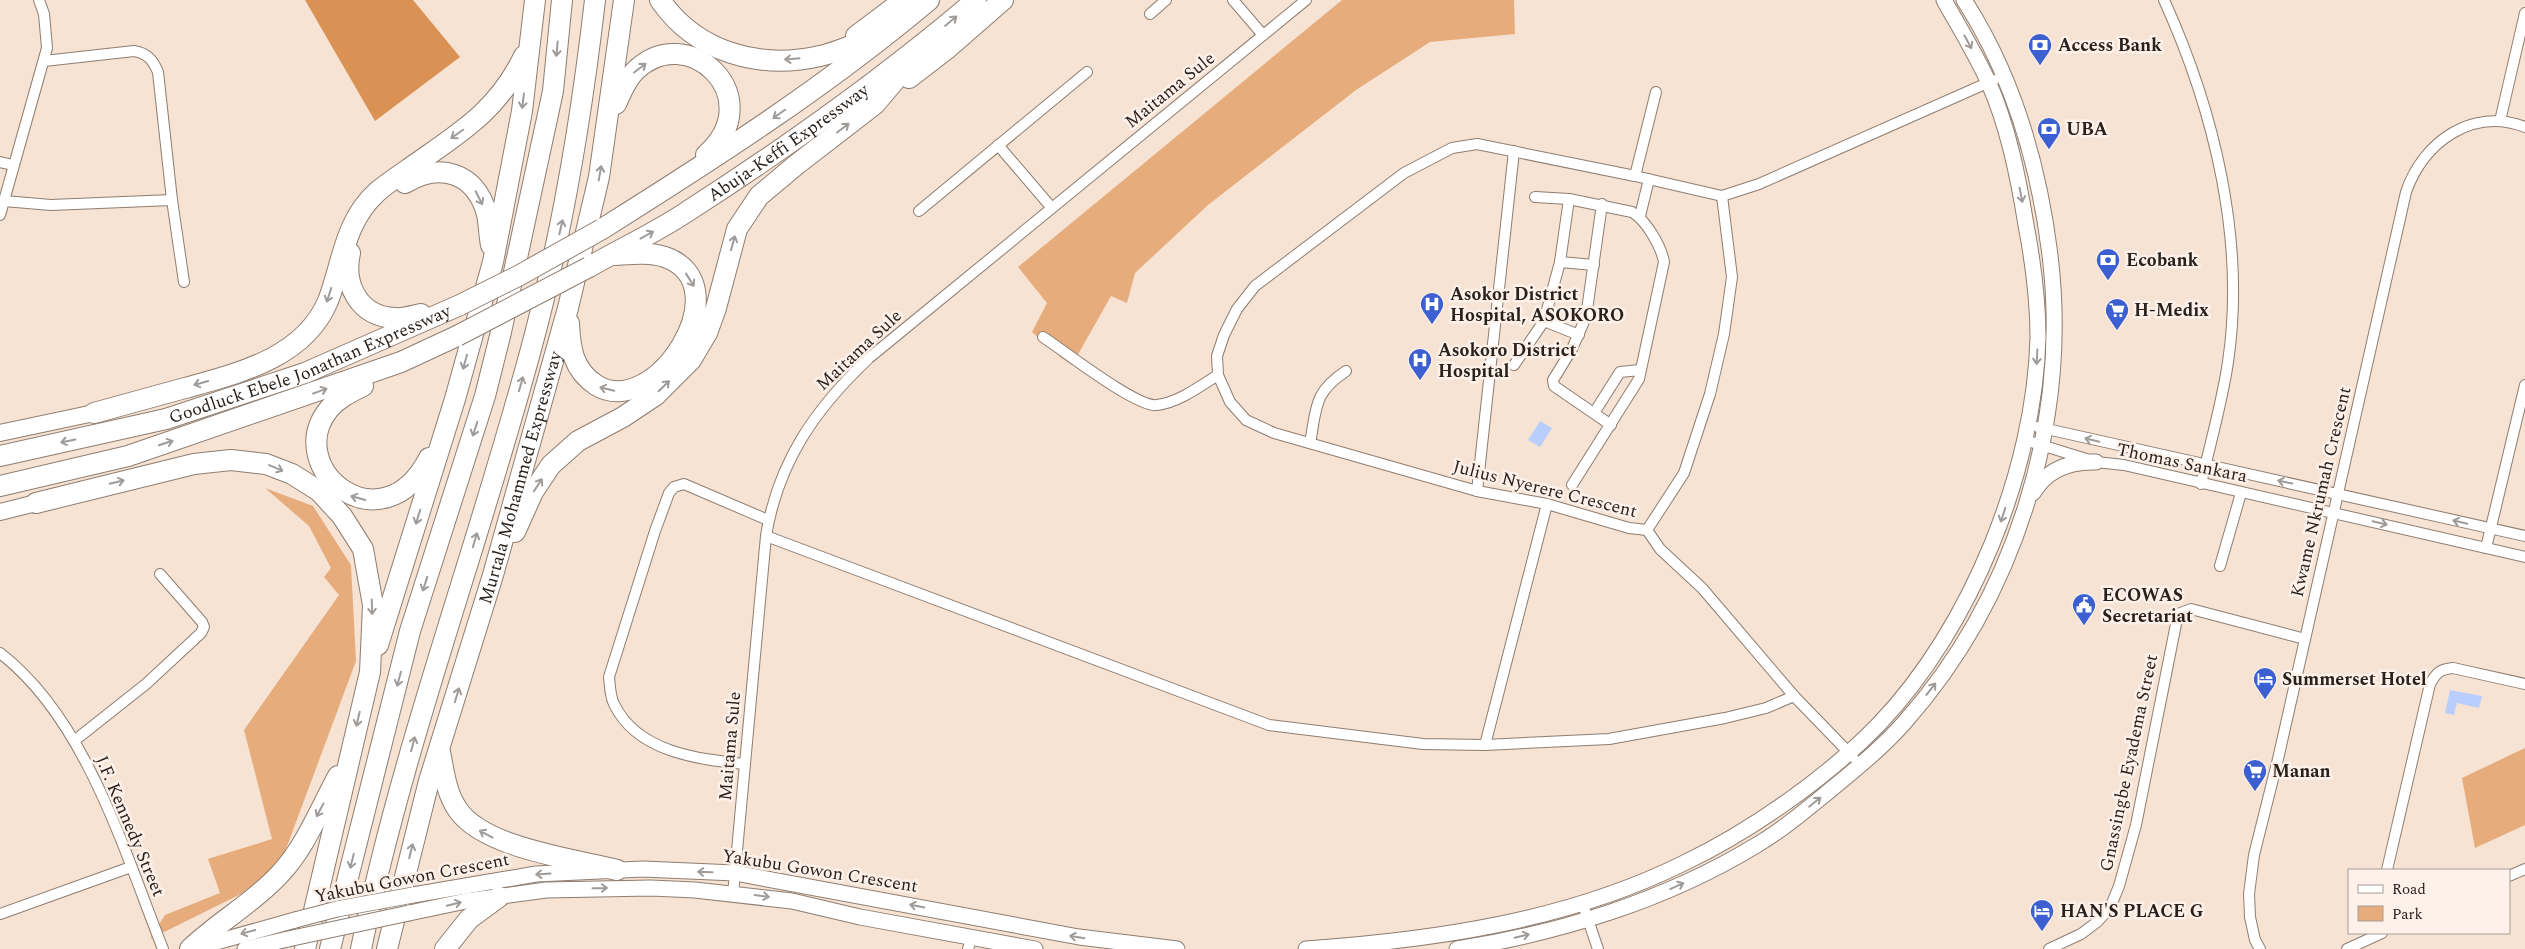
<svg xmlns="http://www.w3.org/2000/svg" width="2525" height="949" font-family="Spectral,serif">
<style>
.green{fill:#e7ac7b}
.forest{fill:#da9254}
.water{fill:#b9cefd}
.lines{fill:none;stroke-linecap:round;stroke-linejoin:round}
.street-casing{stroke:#8e7d70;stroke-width:12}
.secondary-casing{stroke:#8e7d70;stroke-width:17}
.primary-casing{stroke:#8e7d70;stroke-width:18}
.highway-casing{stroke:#8e7d70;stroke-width:22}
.street{stroke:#fff;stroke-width:10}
.secondary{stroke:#fff;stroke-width:15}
.primary{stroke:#fff;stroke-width:16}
.highway{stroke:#fff;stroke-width:20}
.secondary-bridge-casing{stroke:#8e7d70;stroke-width:17;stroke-linecap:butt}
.highway-bridge-casing{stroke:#8e7d70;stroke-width:22;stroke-linecap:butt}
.secondary-bridge{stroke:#fff;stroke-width:15}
.highway-bridge{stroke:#fff;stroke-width:20}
.oneway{stroke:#9e9b99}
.labels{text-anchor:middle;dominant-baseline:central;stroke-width:5;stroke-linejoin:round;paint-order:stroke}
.poi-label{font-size:18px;font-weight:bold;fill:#28211c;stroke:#fdf1e9;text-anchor:start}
.street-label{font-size:18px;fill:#28211c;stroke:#fdf1e9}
</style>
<rect width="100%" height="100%" fill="#f6e3d4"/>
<g class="green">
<polygon points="1342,0 1514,0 1515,34 1430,42 1356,90 1208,205 1135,273 1127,303 1111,296 1072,365 1060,357 1052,346 1049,348 1032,332 1047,303 1018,267"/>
<polygon points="265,488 313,506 351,565 356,661 283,857 259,885 150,939 165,915 220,893 208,859 272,839 244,730 339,595 324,577 331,568 309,526"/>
<polygon points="2525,748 2525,825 2475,848 2462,778"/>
</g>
<polygon class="forest" points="305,0 413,0 460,57 375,121"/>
<g class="water">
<polygon points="1540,421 1552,428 1540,447 1528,440"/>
<polygon points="2450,690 2482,696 2479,708 2457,703 2454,715 2445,713"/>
</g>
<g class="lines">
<g class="street-casing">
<g id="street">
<polyline points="1233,0 1263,35"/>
<path d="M2164 0C2214 110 2246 241 2228 362 2222 403 2210 444 2201 484"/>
<polyline points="1150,14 1166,0"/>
<path d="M44 61 134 51C147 53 153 60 158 72L172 200 184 282"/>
<polyline points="2500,121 2525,13"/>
<polyline points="998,145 1051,207"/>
<polyline points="0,162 13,165"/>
<polyline points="1635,176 1656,92"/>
<path d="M1535 197 1569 199 1632 212C1646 220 1661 246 1664 262L1639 379 1572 485"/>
<polyline points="4,201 51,205 172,200"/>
<polyline points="1602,204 1586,317 1572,349 1553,380 1554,386 1611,425"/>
<polyline points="919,211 1087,72"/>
<polyline points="0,215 47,48 44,14 39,0"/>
<polyline points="1640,216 1649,179"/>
<polyline points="1560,262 1594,265"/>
<polyline points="1544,321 1579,335"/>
<path d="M1043 337C1063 350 1137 408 1157 405 1179 402 1199 387 1218 375"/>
<polyline points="1514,365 1544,321 1560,262 1569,199"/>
<polyline points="1594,413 1620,372 1640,370"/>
<polyline points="2038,427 2525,536"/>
<polyline points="2025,440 2096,462 2124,465 2525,557"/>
<path d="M1310 443C1317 407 1313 393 1346 371"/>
<polyline points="1477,491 1514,151"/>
<polyline points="1647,530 1684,473 1710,394 1724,334 1732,277 1722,196"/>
<polyline points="766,536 1269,725 1423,744 1485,745 1609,739 1725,718 1766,708 1794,696"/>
<polyline points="2486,548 2525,385"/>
<polyline points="2220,566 2241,493"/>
<path d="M0 653C86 719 124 851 163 949"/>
<polyline points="74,741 146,684 201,633 204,627 202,622 160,574"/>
<polyline points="1485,745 1547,504"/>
<polyline points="1853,757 1794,696 1702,588 1660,549 1647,530 1629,528 1547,504 1477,491 1274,433 1246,420 1230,402 1218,375 1217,356 1224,335 1237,309 1255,286 1404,173 1452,148 1477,144 1635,176 1722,196 1759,184 1994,80"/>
<path d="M744 764C697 759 637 752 614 704 610 696 610 686 609 677L655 531 669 493 674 487 684 484 768 520"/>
<path d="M2387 870 2430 684C2436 673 2440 669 2453 668L2525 684"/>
<polyline points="2509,876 2525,869"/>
<path d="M733 894 766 536C778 462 815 409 869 358L1306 0"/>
<polyline points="1582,902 1598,949"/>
<polyline points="0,914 131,867"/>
<polyline points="968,949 972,936"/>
<polyline points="2049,949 2081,934 2097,922 2110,908 2119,886 2136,825 2178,614 2191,609 2305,639"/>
<path d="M2260 949 2255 940 2250 917 2249 894 2254 855 2278 759 2406 192C2423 142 2472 107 2525 127"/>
<polyline points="2347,949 2382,933"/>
</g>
</g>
<g class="secondary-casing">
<g id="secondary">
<path d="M2033 493C2047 469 2070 461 2096 462"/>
<polyline points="413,895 536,874 643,869 735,873 1079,937 1177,949"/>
<polyline points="409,913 466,901 546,890 651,888 695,890 792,901 860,917 1035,949"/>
<polyline points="195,948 295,920"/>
<polyline points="245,949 288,939"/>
<path d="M1306 949C1434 940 1567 921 1684 863 1751 831 1828 777 1879 724 1971 628 2035 469 2038 337 2038 300 2033 262 2026 225 2018 176 2008 126 1988 81 1975 53 1959 27 1944 0"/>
<path d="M1457 949C1560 933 1666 900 1755 846 1779 832 1801 814 1823 796 1851 773 1880 750 1904 723 2016 597 2070 421 2050 255 2039 166 2013 76 1964 0"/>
</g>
</g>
<g class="primary-casing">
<g id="primary">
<polyline points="0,433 94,413"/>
<polyline points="0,512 36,503"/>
</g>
</g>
<g class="highway-casing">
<g id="highway">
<path d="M660 0C696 52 759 70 820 56 838 52 860 42 878 35"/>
<polyline points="856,36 904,0"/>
<polyline points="909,78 948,48 1003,0"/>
<path d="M616 104C621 93 626 80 635 71 687 19 771 97 706 155"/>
<path d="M405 183C440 162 475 172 487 214 489 224 489 235 491 245"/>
<path d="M602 229C715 158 827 86 929 0"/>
<path d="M350 253C343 285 359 316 394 318 403 319 412 316 421 314"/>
<path id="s1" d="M589 267C622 248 657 232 688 211 786 148 888 75 976 0"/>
<path d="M569 323C570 348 573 370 596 385 655 422 743 284 665 257 649 252 632 254 616 255"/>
<path d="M363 386C351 392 338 398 329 409 281 468 382 550 429 458"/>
<path d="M94 413C124 405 155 396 185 388 239 373 304 358 328 301 343 262 344 222 377 192 386 184 397 177 407 170 456 135 497 113 524 56"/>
<path id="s2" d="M0 456 166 419 305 373 460 305"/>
<polyline points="0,486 128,456 401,362 457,336"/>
<polyline points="36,503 194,464 231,460 266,464 292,474 319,491 342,516 363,549 373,605 370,672 305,949"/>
<polyline points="515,532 533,492 551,465 578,441 623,417 656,395 691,360 707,333 716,308 737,229 759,196 796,165 875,104 930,39"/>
<polyline points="378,645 455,399 493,262 522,111 535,0"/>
<path d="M440 752C444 772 446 793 458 810 484 848 574 859 617 870"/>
<path d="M190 949C218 922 252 904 279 875 305 848 320 809 338 776"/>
<polyline points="330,949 410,631 485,396 501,332 553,91 562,0"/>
<path d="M361 949C404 740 481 540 535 334 564 224 582 113 595 0"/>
<path id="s3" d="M387 949 429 781 493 575 568 308 599 177 624 0"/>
<polyline points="445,949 469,919 499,897"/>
</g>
</g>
<use href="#street" class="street"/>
<use href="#secondary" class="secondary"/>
<use href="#primary" class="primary"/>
<use href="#highway" class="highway"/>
<g class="secondary-bridge-casing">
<g id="secondary-bridge">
<polyline points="295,920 337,909 413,895"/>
<polyline points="288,939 409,913"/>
</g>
</g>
<g class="highway-bridge-casing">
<g id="highway-bridge">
<polyline points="460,305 520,275 602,229"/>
<polyline points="457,336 589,267"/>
</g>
</g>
<use href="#secondary-bridge" class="secondary-bridge"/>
<use href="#highway-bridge" class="highway-bridge"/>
</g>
<defs><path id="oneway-shaft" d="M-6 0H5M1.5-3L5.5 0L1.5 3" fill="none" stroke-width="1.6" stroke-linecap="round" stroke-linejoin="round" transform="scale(1.25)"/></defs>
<g class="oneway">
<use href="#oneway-shaft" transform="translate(951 21) rotate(-40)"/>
<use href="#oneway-shaft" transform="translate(1968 42) rotate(61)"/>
<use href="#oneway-shaft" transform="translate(557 49) rotate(95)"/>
<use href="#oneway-shaft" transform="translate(792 59) rotate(175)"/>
<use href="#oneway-shaft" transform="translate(640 68) rotate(-37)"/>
<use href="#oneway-shaft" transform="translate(523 101) rotate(97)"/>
<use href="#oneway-shaft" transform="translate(779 114) rotate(145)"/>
<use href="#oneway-shaft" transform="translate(843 128) rotate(-37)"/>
<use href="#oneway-shaft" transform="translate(457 134) rotate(145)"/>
<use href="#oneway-shaft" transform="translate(600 173) rotate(-80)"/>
<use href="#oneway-shaft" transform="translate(2021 195) rotate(79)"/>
<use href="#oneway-shaft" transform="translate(479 198) rotate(63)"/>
<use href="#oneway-shaft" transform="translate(561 227) rotate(-77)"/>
<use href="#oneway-shaft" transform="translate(647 235) rotate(-29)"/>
<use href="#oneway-shaft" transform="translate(733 243) rotate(-74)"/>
<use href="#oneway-shaft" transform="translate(690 280) rotate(58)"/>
<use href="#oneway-shaft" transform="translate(329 295) rotate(108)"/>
<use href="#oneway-shaft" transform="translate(2037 357) rotate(93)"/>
<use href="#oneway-shaft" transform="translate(465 362) rotate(106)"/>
<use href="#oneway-shaft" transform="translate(201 383) rotate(164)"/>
<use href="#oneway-shaft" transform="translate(521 384) rotate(-74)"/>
<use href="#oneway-shaft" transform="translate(664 386) rotate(-44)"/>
<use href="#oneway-shaft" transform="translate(607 389) rotate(-166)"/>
<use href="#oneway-shaft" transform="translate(320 391) rotate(-20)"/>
<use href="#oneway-shaft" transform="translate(475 429) rotate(108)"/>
<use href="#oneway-shaft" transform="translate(2092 440) rotate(-167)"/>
<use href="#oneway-shaft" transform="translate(68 441) rotate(168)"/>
<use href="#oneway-shaft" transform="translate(166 443) rotate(-18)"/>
<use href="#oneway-shaft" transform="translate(276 468) rotate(23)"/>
<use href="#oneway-shaft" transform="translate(117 482) rotate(-13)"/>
<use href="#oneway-shaft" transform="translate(2285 482) rotate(-169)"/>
<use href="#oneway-shaft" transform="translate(538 485) rotate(-57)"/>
<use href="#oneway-shaft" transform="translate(358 498) rotate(-164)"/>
<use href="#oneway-shaft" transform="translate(2003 515) rotate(108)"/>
<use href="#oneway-shaft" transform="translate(418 517) rotate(107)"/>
<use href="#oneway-shaft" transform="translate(2460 522) rotate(-167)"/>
<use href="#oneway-shaft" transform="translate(2380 523) rotate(13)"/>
<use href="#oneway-shaft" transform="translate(475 540) rotate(-73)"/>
<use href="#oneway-shaft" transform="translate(425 584) rotate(108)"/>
<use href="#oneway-shaft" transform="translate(372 607) rotate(88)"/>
<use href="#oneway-shaft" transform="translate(399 679) rotate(105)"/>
<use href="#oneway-shaft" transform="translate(1931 689) rotate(-52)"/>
<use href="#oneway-shaft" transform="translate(457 695) rotate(-73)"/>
<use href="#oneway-shaft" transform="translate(358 719) rotate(103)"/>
<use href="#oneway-shaft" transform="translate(413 744) rotate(-75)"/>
<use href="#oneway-shaft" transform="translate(1815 802) rotate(-39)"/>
<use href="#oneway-shaft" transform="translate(320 810) rotate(118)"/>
<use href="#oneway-shaft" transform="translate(486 834) rotate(-152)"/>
<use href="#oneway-shaft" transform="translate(411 851) rotate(-76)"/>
<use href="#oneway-shaft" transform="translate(352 861) rotate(104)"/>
<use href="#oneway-shaft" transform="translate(705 872) rotate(-178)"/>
<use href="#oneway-shaft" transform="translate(543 874) rotate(176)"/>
<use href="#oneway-shaft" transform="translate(1677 886) rotate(-24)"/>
<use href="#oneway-shaft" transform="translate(600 888) rotate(-1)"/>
<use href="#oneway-shaft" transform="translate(762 896) rotate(8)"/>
<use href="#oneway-shaft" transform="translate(454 904) rotate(-14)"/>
<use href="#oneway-shaft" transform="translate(917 906) rotate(-169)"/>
<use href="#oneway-shaft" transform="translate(248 932) rotate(165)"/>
<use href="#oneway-shaft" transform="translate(1522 936) rotate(-14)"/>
<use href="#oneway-shaft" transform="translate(1077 937) rotate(-171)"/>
</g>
<defs>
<g id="bank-pin" transform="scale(1.25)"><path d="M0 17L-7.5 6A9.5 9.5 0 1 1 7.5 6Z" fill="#3c60d1" stroke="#fdf1e9"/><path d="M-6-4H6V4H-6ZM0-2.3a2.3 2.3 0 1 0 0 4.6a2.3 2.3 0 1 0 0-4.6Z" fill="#fff"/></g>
<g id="hospital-pin" transform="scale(1.25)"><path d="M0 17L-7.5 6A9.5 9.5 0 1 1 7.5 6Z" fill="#3c60d1" stroke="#fdf1e9"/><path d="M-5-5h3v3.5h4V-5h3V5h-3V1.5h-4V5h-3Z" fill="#fff"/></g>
<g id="supermarket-pin" transform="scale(1.25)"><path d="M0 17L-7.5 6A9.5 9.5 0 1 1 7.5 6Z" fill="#3c60d1" stroke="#fdf1e9"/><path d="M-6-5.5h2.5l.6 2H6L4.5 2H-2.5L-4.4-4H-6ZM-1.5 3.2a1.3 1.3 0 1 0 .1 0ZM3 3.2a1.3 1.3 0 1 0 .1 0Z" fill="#fff"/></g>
<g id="civic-pin" transform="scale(1.25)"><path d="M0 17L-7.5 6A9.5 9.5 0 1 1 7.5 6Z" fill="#3c60d1" stroke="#fdf1e9"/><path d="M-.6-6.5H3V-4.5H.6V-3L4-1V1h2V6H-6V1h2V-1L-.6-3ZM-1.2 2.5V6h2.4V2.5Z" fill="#fff"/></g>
<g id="hotel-pin" transform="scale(1.25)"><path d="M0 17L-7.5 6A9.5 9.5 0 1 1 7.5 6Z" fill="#3c60d1" stroke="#fdf1e9"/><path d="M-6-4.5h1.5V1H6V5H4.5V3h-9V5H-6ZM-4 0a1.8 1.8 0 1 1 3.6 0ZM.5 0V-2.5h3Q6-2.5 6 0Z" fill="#fff"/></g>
</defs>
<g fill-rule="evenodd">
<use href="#bank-pin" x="2040" y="45"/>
<use href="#bank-pin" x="2049" y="129"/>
<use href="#bank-pin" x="2108" y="260"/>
<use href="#hospital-pin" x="1432" y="304"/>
<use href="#supermarket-pin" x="2117" y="310"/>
<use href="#hospital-pin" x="1420" y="360"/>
<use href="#civic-pin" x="2084" y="605"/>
<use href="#hotel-pin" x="2265" y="679"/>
<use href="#supermarket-pin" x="2255" y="771"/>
<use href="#hotel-pin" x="2042" y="911"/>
</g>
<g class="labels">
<g class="poi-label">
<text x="2058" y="45">Access Bank</text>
<text x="2066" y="129">UBA</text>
<text x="2126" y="260">Ecobank</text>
<text x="1450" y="294">Asokor District<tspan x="1450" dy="21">Hospital, ASOKORO</tspan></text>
<text x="2134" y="310">H-Medix</text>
<text x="1438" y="350">Asokoro District<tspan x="1438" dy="21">Hospital</tspan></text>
<text x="2102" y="595">ECOWAS<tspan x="2102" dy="21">Secretariat</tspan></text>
<text x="2282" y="679">Summerset Hotel</text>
<text x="2272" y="771">Manan</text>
<text x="2060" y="911">HAN'S PLACE G</text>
</g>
<g class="street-label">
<text transform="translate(1170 90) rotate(-39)">Maitama Sule</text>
<text stroke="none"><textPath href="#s1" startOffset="235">Abuja-Keffi Expressway</textPath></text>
<text transform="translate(859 350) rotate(-43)">Maitama Sule</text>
<text stroke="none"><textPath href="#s2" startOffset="324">Goodluck Ebele Jonathan Expressway</textPath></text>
<text transform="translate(2182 463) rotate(12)">Thomas Sankara</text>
<text stroke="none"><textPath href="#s3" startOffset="490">Murtala Mohammed Expressway</textPath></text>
<text transform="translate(1545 489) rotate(14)">Julius Nyerere Crescent</text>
<text transform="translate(2321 492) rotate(-77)">Kwame Nkrumah Crescent</text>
<text transform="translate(730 746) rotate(-85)">Maitama Sule</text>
<text transform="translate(2129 763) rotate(-78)">Gnassingbe Eyadema Street</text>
<text transform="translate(130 826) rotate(67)">J.F. Kennedy Street</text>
<text transform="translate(820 871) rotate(9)">Yakubu Gowon Crescent</text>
<text transform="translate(412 878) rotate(-11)">Yakubu Gowon Crescent</text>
</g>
</g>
<rect x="2348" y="869" width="162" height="65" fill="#fdf1e9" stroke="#a89e97"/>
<rect x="2358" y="885" width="25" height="8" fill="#ffffff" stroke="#a89e97"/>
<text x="2392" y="894" font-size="15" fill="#28211c">Road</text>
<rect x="2358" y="906" width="25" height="15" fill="#e7ac7b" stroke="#a89e97"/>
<text x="2392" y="919" font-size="15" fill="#28211c">Park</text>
</svg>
